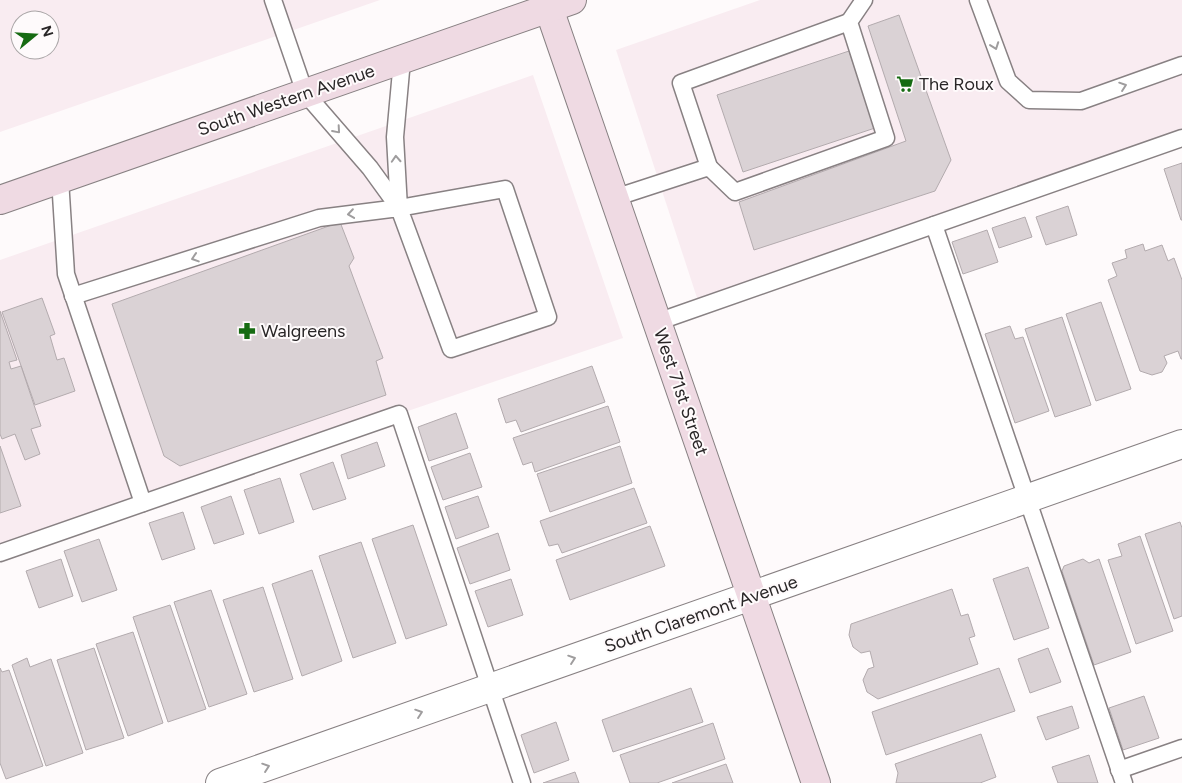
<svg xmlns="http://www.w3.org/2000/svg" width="1182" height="783" font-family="Figtree,sans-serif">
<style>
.built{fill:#f9ecf1;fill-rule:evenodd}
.building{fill:#dad2d5;stroke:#b3abae}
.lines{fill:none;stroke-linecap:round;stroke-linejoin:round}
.lane-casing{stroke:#888183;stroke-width:19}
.street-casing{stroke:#888183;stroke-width:30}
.secondary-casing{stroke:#888183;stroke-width:30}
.lane{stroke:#fff;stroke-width:16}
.street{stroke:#fff;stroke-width:28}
.secondary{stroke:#efdae3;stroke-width:28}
.oneway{stroke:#9f9d9e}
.labels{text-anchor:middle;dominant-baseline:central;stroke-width:4;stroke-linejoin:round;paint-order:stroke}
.poi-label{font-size:18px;fill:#292627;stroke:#fefafb;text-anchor:start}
.street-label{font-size:18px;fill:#292627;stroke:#fefafb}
</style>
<rect width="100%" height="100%" fill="#fefafb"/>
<g class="built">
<path d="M0 0H380L0 132ZM20 20H50V50H20Z"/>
<polygon points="760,0 1182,0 1182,138 700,307 616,50"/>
<polygon points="533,75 623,338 399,414 0,553 0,260"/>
</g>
<g class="building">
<polygon points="899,15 951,160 935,191 754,250 739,202 906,141 868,26"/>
<polygon points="849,51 875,128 743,172 717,95"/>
<polygon points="1182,163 1182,220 1181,220 1164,169"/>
<polygon points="1068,206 1077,235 1046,245 1036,217"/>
<polygon points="1025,217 1032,237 999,248 992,228"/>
<polygon points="340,222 354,258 349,266 383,358 376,361 386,395 180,466 164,456 112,304"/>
<polygon points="987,230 998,262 963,274 952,242"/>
<polygon points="1143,244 1145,251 1162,245 1168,261 1174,258 1182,280 1182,359 1181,359 1178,351 1164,356 1167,363 1162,372 1152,375 1140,371 1108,280 1117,276 1112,263 1127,258 1125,250"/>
<polygon points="42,298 55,334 50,336 57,360 64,358 75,391 35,405 2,312"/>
<polygon points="1101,302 1131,389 1096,401 1066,314"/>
<polygon points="0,311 17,360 9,362 11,369 21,366 41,426 31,429 40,454 25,460 15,434 2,439 0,434"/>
<polygon points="1062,317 1091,405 1055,417 1025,329"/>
<polygon points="1010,326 1015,339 1023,337 1049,411 1015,423 985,334"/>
<polygon points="592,366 605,402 521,432 516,420 506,423 498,399"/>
<polygon points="608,406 620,442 535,472 532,462 523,465 513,438"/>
<polygon points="456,413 468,448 429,461 418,427"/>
<polygon points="377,442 385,466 348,479 341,455"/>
<polygon points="0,446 21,506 0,513"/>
<polygon points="620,446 632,483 550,512 537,474"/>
<polygon points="470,453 482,487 443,500 431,467"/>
<polygon points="333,462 346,499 313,510 300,474"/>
<polygon points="280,478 294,522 259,534 244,490"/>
<polygon points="634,488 647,523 562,553 558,544 549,546 540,521"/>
<polygon points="231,496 244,534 214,544 201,507"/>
<polygon points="478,496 489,527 456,539 445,507"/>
<polygon points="183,512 195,549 162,560 149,523"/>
<polygon points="1180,522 1182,528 1182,616 1174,619 1145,534"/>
<polygon points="413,525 447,625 406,639 372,539"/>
<polygon points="650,526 665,566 570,600 556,560"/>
<polygon points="498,533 510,570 470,584 457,548"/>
<polygon points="1140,536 1173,631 1136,644 1108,560 1122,556 1118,544"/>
<polygon points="99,539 117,590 82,602 64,551"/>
<polygon points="361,542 396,643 353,658 319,556"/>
<polygon points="61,559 73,596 39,608 26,571"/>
<polygon points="1083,559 1089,563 1099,559 1131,652 1094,665 1062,571 1064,566"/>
<polygon points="1028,567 1049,628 1014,640 993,579"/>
<polygon points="312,570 342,661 302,676 272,584"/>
<polygon points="511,579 523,615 488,627 475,591"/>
<polygon points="263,587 293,679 254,692 223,600"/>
<polygon points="952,589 961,616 968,614 975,636 969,638 978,664 878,699 867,692 863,680 868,669 874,667 870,651 861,653 853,647 849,635 851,624"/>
<polygon points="211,590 247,694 209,707 174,602"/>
<polygon points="170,605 206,709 168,722 133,617"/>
<polygon points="133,632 163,723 128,736 96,644"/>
<polygon points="94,648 124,738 86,750 57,660"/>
<polygon points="1048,648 1061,682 1030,693 1018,659"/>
<polygon points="27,658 30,667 51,659 83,753 46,766 12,665"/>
<polygon points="0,668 2,672 9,670 43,766 6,779 0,763"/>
<polygon points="999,668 1015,711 886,755 872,712"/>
<polygon points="691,688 703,722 613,752 602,720"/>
<polygon points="1144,696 1159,738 1123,750 1109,708"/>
<polygon points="1072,706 1079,728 1046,740 1037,717"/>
<polygon points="556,722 569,760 534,773 521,735"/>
<polygon points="713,723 725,759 657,783 630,783 620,755"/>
<polygon points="981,734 996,777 980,783 896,783 898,773 895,764"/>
<polygon points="1089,755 1098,783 1058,783 1052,767"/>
<polygon points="726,764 733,783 672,783"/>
<polygon points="575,772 579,783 543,783"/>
</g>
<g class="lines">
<g class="lane-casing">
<g id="lane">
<polyline points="273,0 305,93 370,168 399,208"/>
<polyline points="978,0 1008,81 1029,100 1081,101 1182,65"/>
<polyline points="709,167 681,83 849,22"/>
<polyline points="60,179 66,274 143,503"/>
<polyline points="614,198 709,167 735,192 886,138 849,22 864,0"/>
<polyline points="934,225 1124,783"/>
<polyline points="73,296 319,218 399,208 505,189 548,317 451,349 399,208 395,137 402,60"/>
<polyline points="657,322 1182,138"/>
<polyline points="0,553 399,414 522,783"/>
<polyline points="1119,770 1182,748"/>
</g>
</g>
<g class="street-casing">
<polyline id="street" points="220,783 1182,444"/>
</g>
<g class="secondary-casing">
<g id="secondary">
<polyline points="546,0 816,783"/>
<polyline points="0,200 572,0"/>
</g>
</g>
<use href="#lane" class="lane"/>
<use href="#street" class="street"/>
<use href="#secondary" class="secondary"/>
</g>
<defs><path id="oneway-chevron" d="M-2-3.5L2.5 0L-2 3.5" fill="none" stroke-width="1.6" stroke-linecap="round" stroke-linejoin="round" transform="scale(1.25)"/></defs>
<g class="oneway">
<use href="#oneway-chevron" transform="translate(995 46) rotate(70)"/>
<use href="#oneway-chevron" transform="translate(1123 86) rotate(-19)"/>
<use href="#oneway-chevron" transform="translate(337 130) rotate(49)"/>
<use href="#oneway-chevron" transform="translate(396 159) rotate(-93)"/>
<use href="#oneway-chevron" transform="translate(351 214) rotate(172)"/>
<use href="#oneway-chevron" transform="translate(195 258) rotate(162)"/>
<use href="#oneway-chevron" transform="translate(572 659) rotate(-19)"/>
<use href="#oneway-chevron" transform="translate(419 713) rotate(-19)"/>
<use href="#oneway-chevron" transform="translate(266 767) rotate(-19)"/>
</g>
<defs>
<g id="supermarket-bare" transform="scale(1.35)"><path d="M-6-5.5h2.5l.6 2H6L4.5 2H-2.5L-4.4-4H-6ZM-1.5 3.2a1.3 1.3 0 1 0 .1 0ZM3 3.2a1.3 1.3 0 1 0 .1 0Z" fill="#166b12" stroke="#fefafb" stroke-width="2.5" paint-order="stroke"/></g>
<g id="pharmacy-bare" transform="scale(1.35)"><path d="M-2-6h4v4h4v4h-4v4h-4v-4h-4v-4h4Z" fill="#166b12" stroke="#fefafb" stroke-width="2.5" paint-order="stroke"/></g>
</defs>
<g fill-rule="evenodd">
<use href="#supermarket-bare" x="905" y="84"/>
<use href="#pharmacy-bare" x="247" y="331"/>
</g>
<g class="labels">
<g class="poi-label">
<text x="919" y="84">The Roux</text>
<text x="261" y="331">Walgreens</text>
</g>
<g class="street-label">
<text transform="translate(286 100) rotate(-19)">South Western Avenue</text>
<text transform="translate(681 392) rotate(71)">West 71st Street</text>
<text transform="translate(701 614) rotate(-19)">South Claremont Avenue</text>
</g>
</g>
<g transform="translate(35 35) rotate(72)"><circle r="24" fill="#fefafb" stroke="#a9a5a6"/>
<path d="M0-4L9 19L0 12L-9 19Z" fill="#166b12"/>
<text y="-8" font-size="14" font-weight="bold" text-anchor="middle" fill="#292627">N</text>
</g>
</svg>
